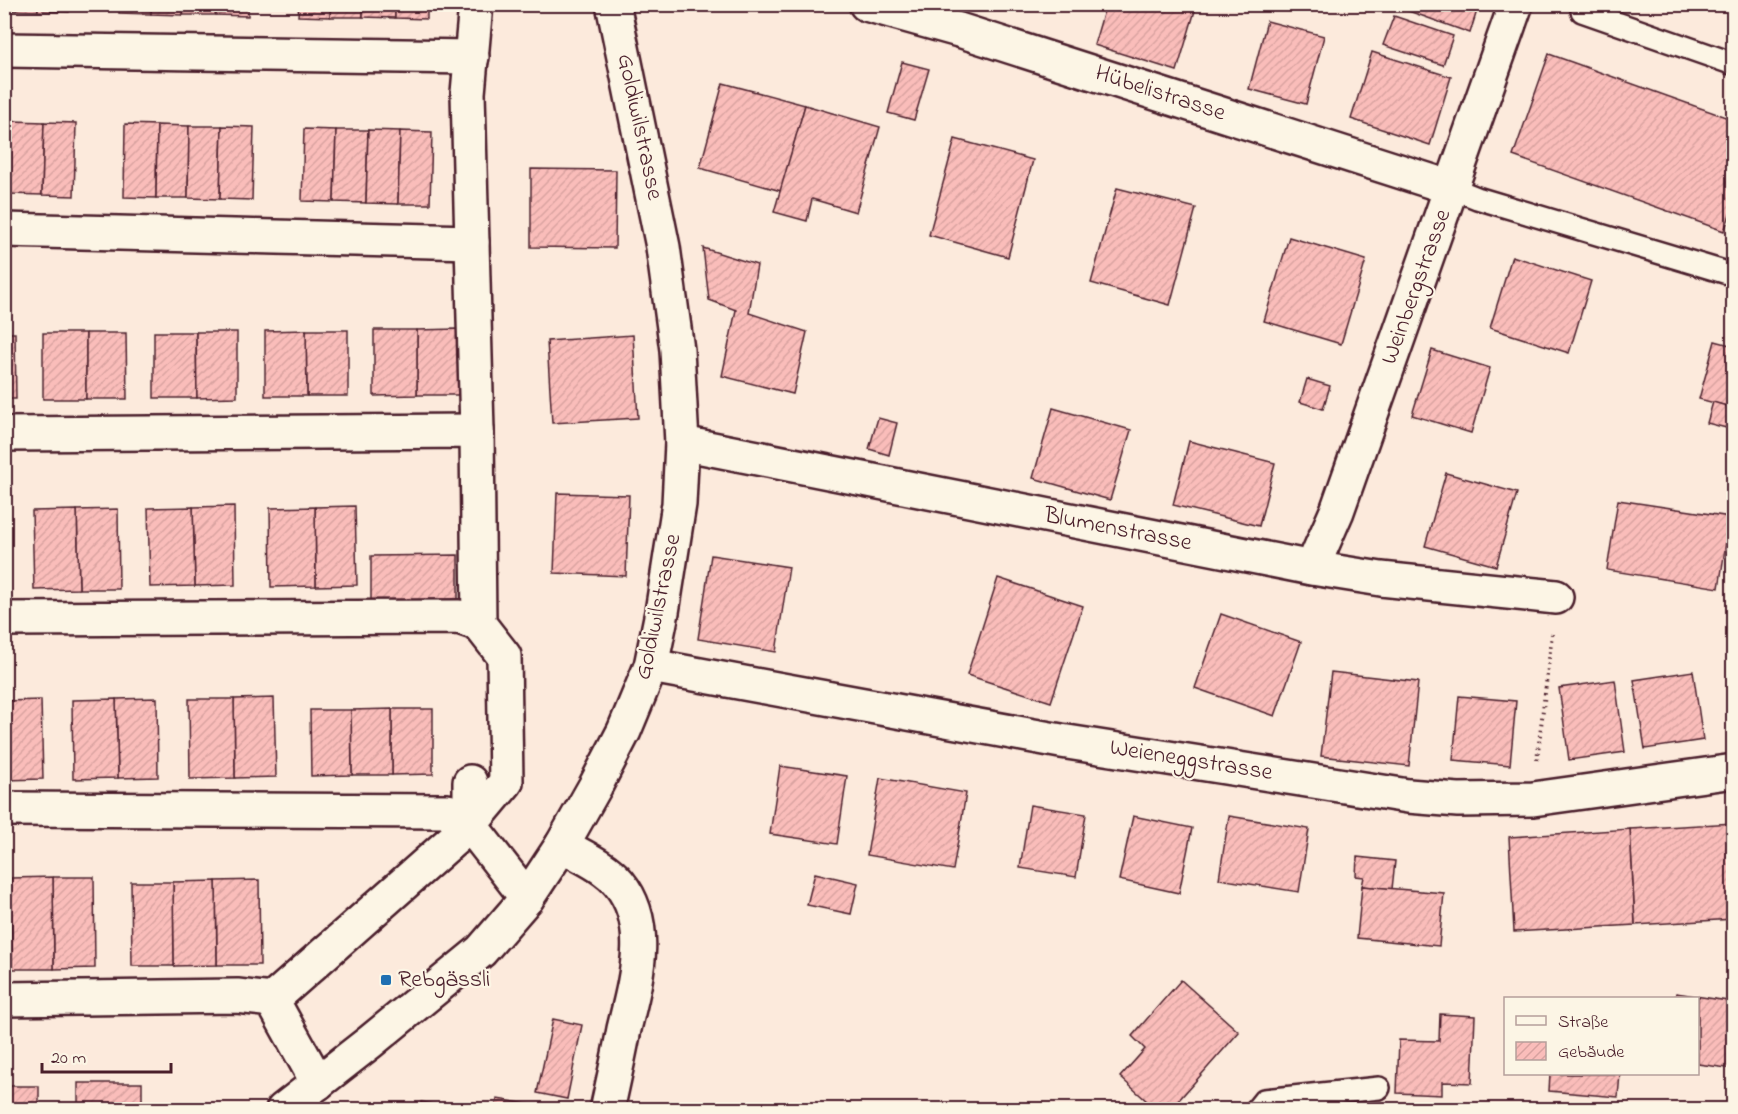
<svg xmlns="http://www.w3.org/2000/svg" width="1738" height="1114" font-family="'Indie Flower',sans-serif">
<style>
.building{fill:url(#building-hatch);stroke:#4a1f2b;stroke-width:1.5}
.lines{fill:none;stroke-linecap:round;stroke-linejoin:round}
.lane-casing{stroke:#4a1f2b;stroke-width:26}
.street-casing{stroke:#4a1f2b;stroke-width:38}
.secondary-casing{stroke:#4a1f2b;stroke-width:38}
.path{stroke:#4a1f2b;stroke-width:4;stroke-dasharray:1.5 4.5;stroke-linecap:butt}
.lane{stroke:#fcf5e5;stroke-width:21}
.street{stroke:#fcf5e5;stroke-width:33}
.secondary{stroke:#fcf5e5;stroke-width:33}
.poi-dot{fill:#1f6fb2;stroke:#fcf5e5;stroke-width:2}
.labels{text-anchor:middle;dominant-baseline:central;stroke-width:4.5;stroke-linejoin:round;paint-order:stroke}
.street-label{font-size:24px;fill:#4a1f2b;stroke:#fcf5e5}
.poi-label{font-size:24px;fill:#4a1f2b;stroke:#fcf5e5;text-anchor:start}
</style>
<defs>
<pattern id="building-hatch" width="6" height="6" patternUnits="userSpaceOnUse" patternTransform="scale(1.5)"><rect width="6" height="6" fill="#fabdba"/><path d="M-1 1l2-2M0 6l6-6M5 7l2-2" fill="none" stroke="#d8a2a0"/></pattern>
</defs>
<rect width="100%" height="100%" fill="#fceadc"/>
<filter id="ink" filterUnits="userSpaceOnUse"><feTurbulence type="fractalNoise" baseFrequency=".0167" numOctaves="2"/><feDisplacementMap in="SourceGraphic" scale="12" xChannelSelector="R" yChannelSelector="G"/><feConvolveMatrix kernelMatrix="1 2 1 2 8 2 1 2 1" color-interpolation-filters="sRGB"/></filter>
<g filter="url(#ink)">
<g class="building">
<polygon points="6,4 38,4 38,11 6,10"/>
<polygon points="38,4 69,4 69,12 38,11"/>
<polygon points="120,4 152,4 151,14 119,13"/>
<polygon points="152,4 184,4 183,15 151,14"/>
<polygon points="184,4 216,4 216,15 183,15"/>
<polygon points="216,4 248,4 248,16 216,15"/>
<polygon points="299,4 331,4 330,17 298,16"/>
<polygon points="331,4 363,4 363,17 330,17"/>
<polygon points="363,4 395,4 395,18 363,17"/>
<polygon points="395,4 427,4 427,19 395,18"/>
<polygon points="1106,4 1197,4 1177,71 1094,45"/>
<polygon points="1389,4 1479,4 1470,33"/>
<polygon points="1706,4 1734,4 1734,14"/>
<polygon points="1394,16 1453,36 1443,65 1383,45"/>
<polygon points="1267,21 1324,36 1306,104 1249,89"/>
<polygon points="1372,52 1451,77 1430,145 1351,119"/>
<polygon points="1549,54 1734,120 1734,204 1724,231 1513,156"/>
<polygon points="902,62 929,69 914,120 888,113"/>
<polygon points="723,83 805,105 781,191 700,168"/>
<polygon points="805,105 880,127 856,212 812,199 807,221 774,212"/>
<polygon points="4,121 12,121 10,194 4,194"/>
<polygon points="12,121 44,122 42,195 10,194"/>
<polygon points="44,122 76,123 74,196 42,195"/>
<polygon points="125,124 157,125 156,198 124,197"/>
<polygon points="157,125 189,126 188,198 156,198"/>
<polygon points="189,126 222,126 220,199 188,198"/>
<polygon points="222,126 254,127 252,200 220,199"/>
<polygon points="304,129 336,130 334,202 302,201"/>
<polygon points="336,130 368,130 366,203 334,202"/>
<polygon points="368,130 400,131 398,204 366,203"/>
<polygon points="400,131 432,132 430,204 398,204"/>
<polygon points="955,139 1033,160 1008,257 929,235"/>
<polygon points="531,169 616,170 615,248 531,247"/>
<polygon points="1117,188 1196,208 1170,305 1091,283"/>
<polygon points="1289,237 1366,260 1341,344 1264,321"/>
<polygon points="703,248 757,265 749,313 807,332 793,394 722,376 736,310 709,300"/>
<polygon points="1512,256 1591,281 1569,353 1490,328"/>
<polygon points="457,329 458,395 417,395 417,330"/>
<polygon points="306,330 348,330 348,396 307,396"/>
<polygon points="306,330 307,396 265,396 265,331"/>
<polygon points="374,330 417,330 417,395 374,396"/>
<polygon points="154,332 196,332 197,398 154,398"/>
<polygon points="196,332 237,332 237,397 197,398"/>
<polygon points="4,333 15,333 16,399 4,399"/>
<rect x="43" y="333" width="43" height="66"/>
<polygon points="86,333 126,333 127,399 86,399"/>
<polygon points="633,335 638,418 552,423 547,341"/>
<polygon points="1715,341 1734,346 1734,408 1699,399"/>
<polygon points="1432,350 1490,368 1471,433 1412,415"/>
<polygon points="1307,379 1330,386 1323,409 1300,402"/>
<polygon points="1713,402 1734,408 1734,430 1707,423"/>
<polygon points="1053,408 1131,430 1110,500 1033,478"/>
<polygon points="878,418 897,423 889,455 869,449"/>
<polygon points="1189,441 1275,463 1259,526 1173,505"/>
<polygon points="1446,473 1517,493 1496,566 1425,546"/>
<polygon points="557,493 629,495 626,576 554,573"/>
<polygon points="1618,500 1730,517 1719,588 1607,570"/>
<polygon points="234,506 235,585 195,586 193,507"/>
<polygon points="355,506 357,585 316,586 315,507"/>
<polygon points="193,507 195,586 150,587 148,508"/>
<polygon points="315,507 316,586 271,587 270,508"/>
<polygon points="118,509 119,589 79,589 77,510"/>
<polygon points="77,510 79,589 34,590 32,511"/>
<polygon points="458,555 458,602 371,603 371,556"/>
<polygon points="711,555 789,567 776,652 698,639"/>
<polygon points="998,578 1083,606 1051,702 967,675"/>
<polygon points="1221,614 1301,642 1275,716 1195,688"/>
<polygon points="1693,671 1703,740 1645,749 1634,680"/>
<polygon points="1331,672 1418,682 1409,766 1321,756"/>
<polygon points="1615,680 1625,752 1569,760 1559,688"/>
<polygon points="1459,696 1516,701 1510,765 1453,760"/>
<polygon points="157,698 158,777 118,778 116,699"/>
<polygon points="274,698 276,777 235,778 234,699"/>
<polygon points="116,699 118,778 73,779 72,700"/>
<polygon points="189,699 234,699 235,778 190,779"/>
<polygon points="41,700 43,779 4,780 4,701"/>
<polygon points="392,709 433,709 433,774 392,775"/>
<polygon points="392,709 392,775 352,775 351,710"/>
<polygon points="310,710 351,710 352,775 311,776"/>
<polygon points="780,766 847,776 837,844 770,834"/>
<polygon points="880,778 966,793 953,870 867,855"/>
<polygon points="1030,805 1086,814 1076,877 1020,868"/>
<polygon points="1133,816 1192,828 1179,893 1119,880"/>
<polygon points="1229,816 1309,829 1299,892 1219,879"/>
<polygon points="1734,823 1734,919 1635,925 1630,829"/>
<polygon points="1630,829 1635,925 1514,932 1509,837"/>
<polygon points="1357,857 1395,861 1392,889 1362,886 1364,877 1356,876"/>
<polygon points="815,873 858,883 851,914 807,905"/>
<polygon points="53,877 94,877 95,968 54,969"/>
<polygon points="53,877 54,969 12,969 11,878"/>
<polygon points="259,880 260,965 217,965 216,881"/>
<polygon points="216,881 217,965 174,966 173,882"/>
<polygon points="131,882 173,882 174,966 132,966"/>
<polygon points="1362,886 1444,893 1439,946 1357,938"/>
<polygon points="1181,980 1239,1032 1170,1110 1157,1110 1120,1077 1145,1049 1132,1036"/>
<polygon points="1676,993 1734,1002 1734,1069 1698,1064 1698,998 1675,998"/>
<polygon points="1440,1014 1475,1016 1472,1083 1442,1082 1442,1095 1397,1093 1399,1040 1439,1041"/>
<polygon points="553,1019 582,1025 567,1099 537,1093"/>
<polygon points="1550,1074 1620,1074 1618,1097 1549,1091"/>
<rect x="78" y="1083" width="64" height="27"/>
<rect x="4" y="1086" width="35" height="24"/>
<polygon points="497,1099 534,1105 533,1110 495,1110"/>
<polygon points="421,1102 458,1108 457,1110 419,1110"/>
</g>
<g class="lines">
<g class="lane-casing">
<g id="lane">
<polyline points="1584,4 1582,11 1734,64"/>
<polyline points="1452,188 1477,198 1734,275"/>
<polyline points="1256,1110 1264,1100 1379,1088"/>
</g>
</g>
<g class="street-casing">
<g id="street">
<polyline points="476,4 468,93 477,431"/>
<polyline points="866,4 959,30 1452,188"/>
<polyline points="4,50 472,57"/>
<polyline points="4,230 472,242"/>
<polyline points="4,434 477,431 479,624 504,656 506,782 470,825 527,898"/>
<polyline points="682,443 1312,568 1381,579 1556,597"/>
<polyline points="1312,568 1337,511 1516,4"/>
<polyline points="4,619 459,617 479,624"/>
<polyline points="651,666 1061,741 1408,796 1458,800 1533,799 1734,771"/>
<polyline points="4,809 448,811 470,825"/>
<path d="M562 845C581 856 605 866 619 883 653 925 635 983 624 1029 619 1056 613 1083 607 1110"/>
<polyline points="4,999 237,996 272,1000"/>
<polyline points="318,1083 272,1000 470,825 470,782"/>
</g>
</g>
<g class="secondary-casing">
<polyline id="secondary" points="283,1110 370,1042 481,951 527,898 562,845 596,785 624,731 651,666 662,612 679,504 682,443 677,350 663,247 613,4"/>
</g>
<polyline class="path" points="1537,760 1552,634"/>
<use href="#lane" class="lane"/>
<use href="#street" class="street"/>
<use href="#secondary" class="secondary"/>
</g>
</g>
<rect class="poi-dot" x="380" y="974" width="12" height="12" rx="3"/>
<g class="labels">
<g class="street-label">
<text transform="translate(1160 94) rotate(18)">Hübelistrasse</text>
<text transform="translate(639 127) rotate(78)">Goldiwilstrasse</text>
<text transform="translate(1417 287) rotate(-70)">Weinbergstrasse</text>
<text transform="translate(1118 530) rotate(11)">Blumenstrasse</text>
<text transform="translate(659 607) rotate(-78)">Goldiwilstrasse</text>
<text transform="translate(1191 761) rotate(9)">Weieneggstrasse</text>
</g>
<g class="poi-label">
<text x="398" y="980">Rebgässli</text>
</g>
</g>
<rect width="1738" height="1114" fill="none" stroke="#fcf5e5" stroke-width="24"/>
<rect x="12" y="12" width="1714" height="1090" fill="none" stroke="#4a1f2b" stroke-width="2" filter="url(#ink)"/>
<rect x="1504" y="997" width="195" height="78" fill="#fcf5e5" stroke="#b59f9b" stroke-width="1.5"/>
<rect x="1516" y="1016" width="30" height="9" fill="#fcf5e5" stroke="#b59f9b" stroke-width="1.5"/>
<text x="1558" y="1027" font-size="18" fill="#4a1f2b">Straße</text>
<rect x="1516" y="1042" width="30" height="18" fill="url(#building-hatch)" stroke="#b59f9b" stroke-width="1.5"/>
<text x="1558" y="1057" font-size="18" fill="#4a1f2b">Gebäude</text>
<path d="M42 1063v9h129v-9" fill="none" stroke="#4a1f2b" stroke-width="3"/>
<text x="51" y="1063" font-size="18" fill="#4a1f2b" stroke="#fcf5e5" stroke-width="4.5" paint-order="stroke">20 m</text>
</svg>
